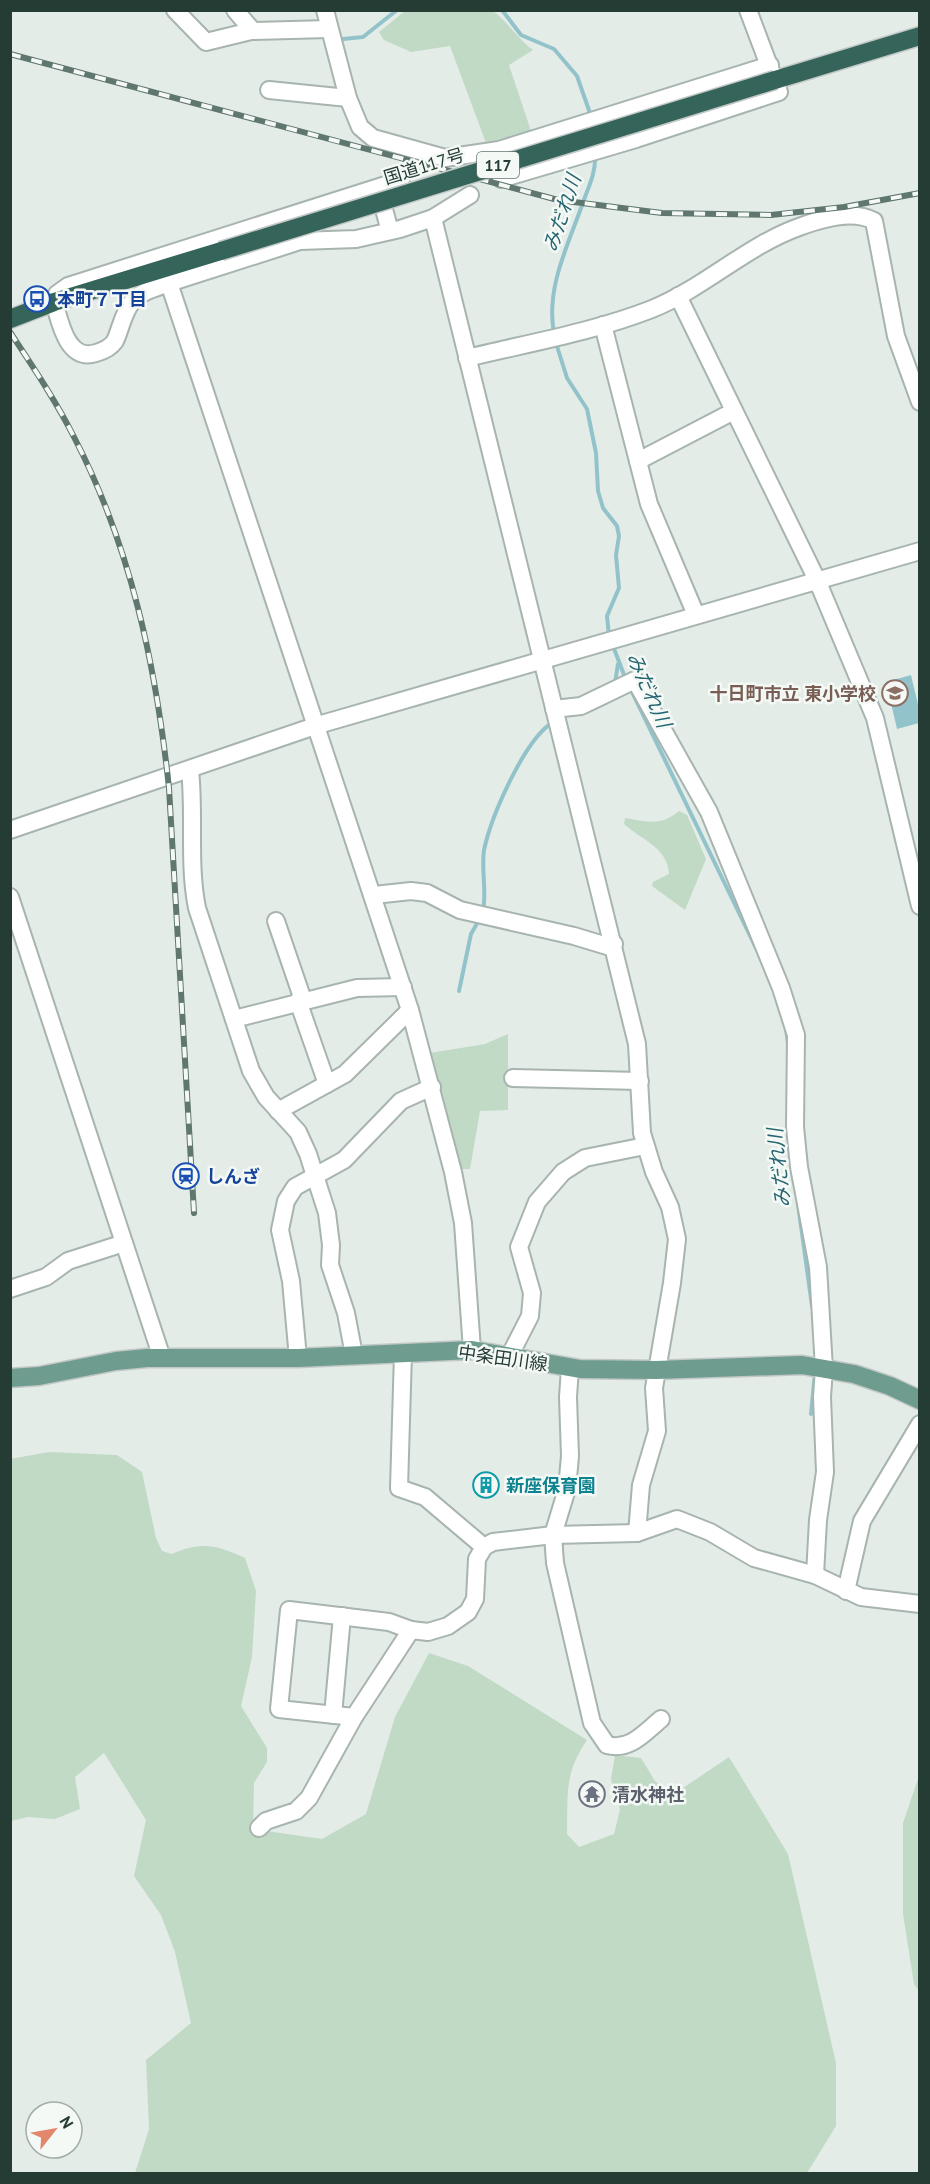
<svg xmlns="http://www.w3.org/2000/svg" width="930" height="2184" font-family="'PT Sans','Noto Sans JP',sans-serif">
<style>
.green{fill:#c0dac6}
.water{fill:#93c3ca}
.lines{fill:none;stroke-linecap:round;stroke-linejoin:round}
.stream{stroke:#93c3ca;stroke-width:4}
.minor-casing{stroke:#a7b4af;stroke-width:20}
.major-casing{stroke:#c2c8c6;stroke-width:21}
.highway-casing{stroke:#c2c8c6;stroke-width:21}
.minor{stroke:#fff;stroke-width:16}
.major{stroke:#6e9c8f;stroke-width:18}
.highway{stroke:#35645a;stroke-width:18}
.rail-casing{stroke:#607770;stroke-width:6}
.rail{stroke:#f4f9f6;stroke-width:4;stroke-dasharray:11;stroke-linecap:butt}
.highway-bridge-casing{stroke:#c2c8c6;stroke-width:21;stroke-linecap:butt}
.highway-bridge{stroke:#35645a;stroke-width:18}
.labels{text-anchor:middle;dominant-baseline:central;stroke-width:5;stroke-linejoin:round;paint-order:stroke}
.shield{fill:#f4f9f6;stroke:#63756f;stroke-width:1.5}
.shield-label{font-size:16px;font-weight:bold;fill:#253c35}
.street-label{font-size:18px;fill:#253c35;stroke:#f4f9f6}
.transit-label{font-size:18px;font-weight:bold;fill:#164399;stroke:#f4f9f6;text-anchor:start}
.education-label{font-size:18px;font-weight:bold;fill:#785e54;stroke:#f4f9f6;text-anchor:end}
.culture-label{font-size:18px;font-weight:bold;fill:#0d838f;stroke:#f4f9f6;text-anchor:start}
.worship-label{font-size:18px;font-weight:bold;fill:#5b616d;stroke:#f4f9f6;text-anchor:start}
.water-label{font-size:20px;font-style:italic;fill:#266671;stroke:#f4f9f6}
</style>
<rect width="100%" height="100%" fill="#e4ece8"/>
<g class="green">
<path d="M405 11H493C508 22 517 38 533 50L509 65 531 131 486 143 450 46 411 52 384 40 379 32Z"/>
<path d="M679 811 687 815 706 859 685 910 652 886 653 882 669 874C668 848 642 840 624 824L625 818C646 822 662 826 679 811Z"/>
<polygon points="508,1034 508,1110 480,1111 470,1169 461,1169 430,1053 485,1044"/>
<path d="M49 1452 117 1455 142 1472 156 1538 162 1551 172 1554C201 1541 217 1545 245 1558L256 1591 252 1657 241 1706 267 1748V1762L254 1783 253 1829 322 1839 366 1814 395 1717 429 1653 468 1666 587 1740C564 1773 568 1795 567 1834L579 1847 614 1834 620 1810 611 1779 615 1755 641 1758 655 1781 668 1793 677 1792 729 1757 788 1854 836 2063V2126L807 2173H135L149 2129 146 2060 191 2023 175 1952 161 1915 134 1876 146 1820 104 1753 75 1777 80 1809 55 1819 28 1817 11 1821 10 1459Z"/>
<polygon points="919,1776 920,1991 919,1991 914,1984 903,1914 903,1823"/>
</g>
<polygon class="water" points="911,675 919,709 919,723 897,729 886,682"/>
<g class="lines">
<g class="stream">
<polyline points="502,10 521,35 554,49 577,76 591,116"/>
<polyline points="343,39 363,37 397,10"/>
<path d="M554 333C545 287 570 241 585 197 590 184 596 170 595 156"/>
<polyline points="556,343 567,378 587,409 596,453 598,491 603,508 617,526 619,536 616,555 619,588 607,616 609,636"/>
<polyline points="613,646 626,680"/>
<polyline points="615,683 618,664"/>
<polyline points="631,690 756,948"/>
<polyline points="583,713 606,703"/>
<path d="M483 910C487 891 481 870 484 850 491 817 524 740 553 722"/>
<polyline points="459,991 471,934 479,920"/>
<polyline points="786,1028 788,1044"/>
<polyline points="798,1204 812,1306"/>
<polyline points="811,1414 815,1373"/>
</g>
<g class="minor-casing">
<g id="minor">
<polyline points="175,10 206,42 251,31 329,29"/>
<polyline points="235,10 253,31"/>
<polyline points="325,10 348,98 360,127 373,138 445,158 499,150 770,65"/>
<polyline points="269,90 348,98"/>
<polyline points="501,179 636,139 779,92 748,10"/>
<path d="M401 180 68 286 57 294 54 302C60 322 67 362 96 353 103 351 111 347 115 341 121 328 123 313 132 302 141 291 156 288 169 283L410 1010 453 1172 463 1223 472 1350"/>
<polyline points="378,188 390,231"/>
<polyline points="433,218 637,1044 642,1133 654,1172 670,1207 677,1239 672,1283 654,1388 657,1431 641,1485 637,1533"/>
<polyline points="169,283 300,241 356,239 400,229 433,218 470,195"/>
<polyline points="678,296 817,580 875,718 920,906"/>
<polyline points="603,325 649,504 696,615"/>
<path d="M467 358C529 343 593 332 652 309 704 288 746 246 799 227 821 219 853 209 874 221L896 336 920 402"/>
<polyline points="638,461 734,411"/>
<polyline points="554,709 581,706 635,680 709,812 781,988 796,1035 795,1127 799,1167 818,1267 824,1369 822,1397 825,1472 818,1520 815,1575"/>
<path d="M190 770C195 816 188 863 197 908L251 1071 266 1097 298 1132 308 1154 327 1213 331 1245 330 1265 346 1313 354 1355"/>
<polyline points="10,830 318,725 920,551"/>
<polyline points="374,895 411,891 427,893 460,910 574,936 607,946 614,944"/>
<polyline points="10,897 162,1358"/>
<polyline points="276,921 303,1000"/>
<polyline points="298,1001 327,1084"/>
<polyline points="234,1019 357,988 403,987"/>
<polyline points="513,1078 640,1081"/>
<polyline points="278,1111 345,1074 410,1010"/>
<polyline points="10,1289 46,1277 68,1261 124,1243"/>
<polyline points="403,1353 399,1488 425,1497 484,1547"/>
<polyline points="509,1357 530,1316 532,1293 519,1247 537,1202 563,1172 585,1158 645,1146"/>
<polyline points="298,1358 291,1281 280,1230 286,1201 295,1187 344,1160 401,1101 432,1087"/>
<path d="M570 1368 568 1397 570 1456 567 1489 553 1535 555 1563 592 1723 607 1745C630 1751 644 1733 661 1719"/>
<polyline points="846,1591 862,1521 920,1424"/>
<polyline points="333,1715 342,1616"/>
<polyline points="354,1717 279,1709 289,1610 389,1622 411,1630"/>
<polyline points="259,1828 266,1821 296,1811 309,1798 354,1717 411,1630 428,1632 448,1626 468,1612 475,1599 477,1559 484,1547 493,1542 553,1535 637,1533 677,1519 710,1532 754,1558 815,1575 861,1597 920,1604"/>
</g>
</g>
<g class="major-casing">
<polyline id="major" points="10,1378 39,1376 116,1361 147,1358 298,1358 472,1350 580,1369 656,1370 802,1365 854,1374 890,1386 920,1400"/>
</g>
<g class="highway-casing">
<g id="highway">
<polyline points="775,80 920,36"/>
<polyline points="10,319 54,302 221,251"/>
</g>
</g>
<use href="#minor" class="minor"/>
<use href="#major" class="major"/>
<use href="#highway" class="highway"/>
<g class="rail-casing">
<g id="rail">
<polyline points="10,54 558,200 662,213 771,215 844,207 920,193"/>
<path d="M10 332C33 367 56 401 74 437 131 547 156 666 169 788L194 1213"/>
</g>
</g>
<use href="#rail" class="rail"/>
<g class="highway-bridge-casing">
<polyline id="highway-bridge" points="221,251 775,80"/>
</g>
<use href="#highway-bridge" class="highway-bridge"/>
</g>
<defs>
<g id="bus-ring" transform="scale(1.35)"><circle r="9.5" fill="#f4f9f6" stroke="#1a4fb4" stroke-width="1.5"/><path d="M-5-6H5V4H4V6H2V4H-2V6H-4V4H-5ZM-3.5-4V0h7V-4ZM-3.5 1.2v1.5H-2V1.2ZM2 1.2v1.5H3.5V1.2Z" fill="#1a4fb4"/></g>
<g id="school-ring" transform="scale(1.35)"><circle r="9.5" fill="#f4f9f6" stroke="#8d6e63" stroke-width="1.5"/><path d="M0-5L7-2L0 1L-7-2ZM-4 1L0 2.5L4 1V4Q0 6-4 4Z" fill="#8d6e63"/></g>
<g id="station-ring" transform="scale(1.35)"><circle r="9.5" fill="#f4f9f6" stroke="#1a4fb4" stroke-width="1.5"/><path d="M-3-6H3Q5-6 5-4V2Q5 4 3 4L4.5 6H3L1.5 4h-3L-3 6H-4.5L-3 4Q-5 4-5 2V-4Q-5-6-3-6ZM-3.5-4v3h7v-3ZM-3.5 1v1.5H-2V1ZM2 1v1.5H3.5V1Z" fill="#1a4fb4"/></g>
<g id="building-ring" transform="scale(1.35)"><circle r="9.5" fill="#f4f9f6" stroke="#0f9aa8" stroke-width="1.5"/><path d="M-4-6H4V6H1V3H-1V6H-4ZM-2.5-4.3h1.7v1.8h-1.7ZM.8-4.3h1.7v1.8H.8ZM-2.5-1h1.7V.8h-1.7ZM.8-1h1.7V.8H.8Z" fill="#0f9aa8"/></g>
<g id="temple-ring" transform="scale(1.35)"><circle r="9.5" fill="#f4f9f6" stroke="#6b7280" stroke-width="1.5"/><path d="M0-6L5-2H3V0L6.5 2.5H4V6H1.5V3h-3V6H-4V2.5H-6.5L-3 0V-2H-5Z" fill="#6b7280"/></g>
</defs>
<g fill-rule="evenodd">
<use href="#bus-ring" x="37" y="299"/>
<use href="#school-ring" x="895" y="693"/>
<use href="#station-ring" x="186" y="1176"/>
<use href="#building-ring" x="486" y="1485"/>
<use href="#temple-ring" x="592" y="1794"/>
</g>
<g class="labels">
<rect class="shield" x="477" y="152" width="42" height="26" rx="4.5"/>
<g class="shield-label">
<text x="498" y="165">117</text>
</g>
<g class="street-label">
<text transform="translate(424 166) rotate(-17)">国道117号</text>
<text transform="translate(503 1358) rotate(8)">中条田川線</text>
</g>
<g class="transit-label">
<text x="57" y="299">本町７丁目</text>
<text x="206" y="1176">しんざ</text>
</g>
<g class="education-label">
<text x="876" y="693">十日町市立 東小学校</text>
</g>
<g class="culture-label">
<text x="506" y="1485">新座保育園</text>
</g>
<g class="worship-label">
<text x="612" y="1794">清水神社</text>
</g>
<g class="water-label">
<text transform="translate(562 213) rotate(-72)">みだれ川</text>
<text transform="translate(649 690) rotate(66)">みだれ川</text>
<text transform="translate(779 1168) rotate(-96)">みだれ川</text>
</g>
</g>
<rect width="930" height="2184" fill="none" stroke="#253c35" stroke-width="24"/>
<g transform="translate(54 2130) rotate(59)"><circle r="28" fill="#f4f9f6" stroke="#a1ada9" stroke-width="1.5"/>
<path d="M0-4.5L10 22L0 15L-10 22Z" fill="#e2866c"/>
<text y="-9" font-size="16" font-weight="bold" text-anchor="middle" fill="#253c35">N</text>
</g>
</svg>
